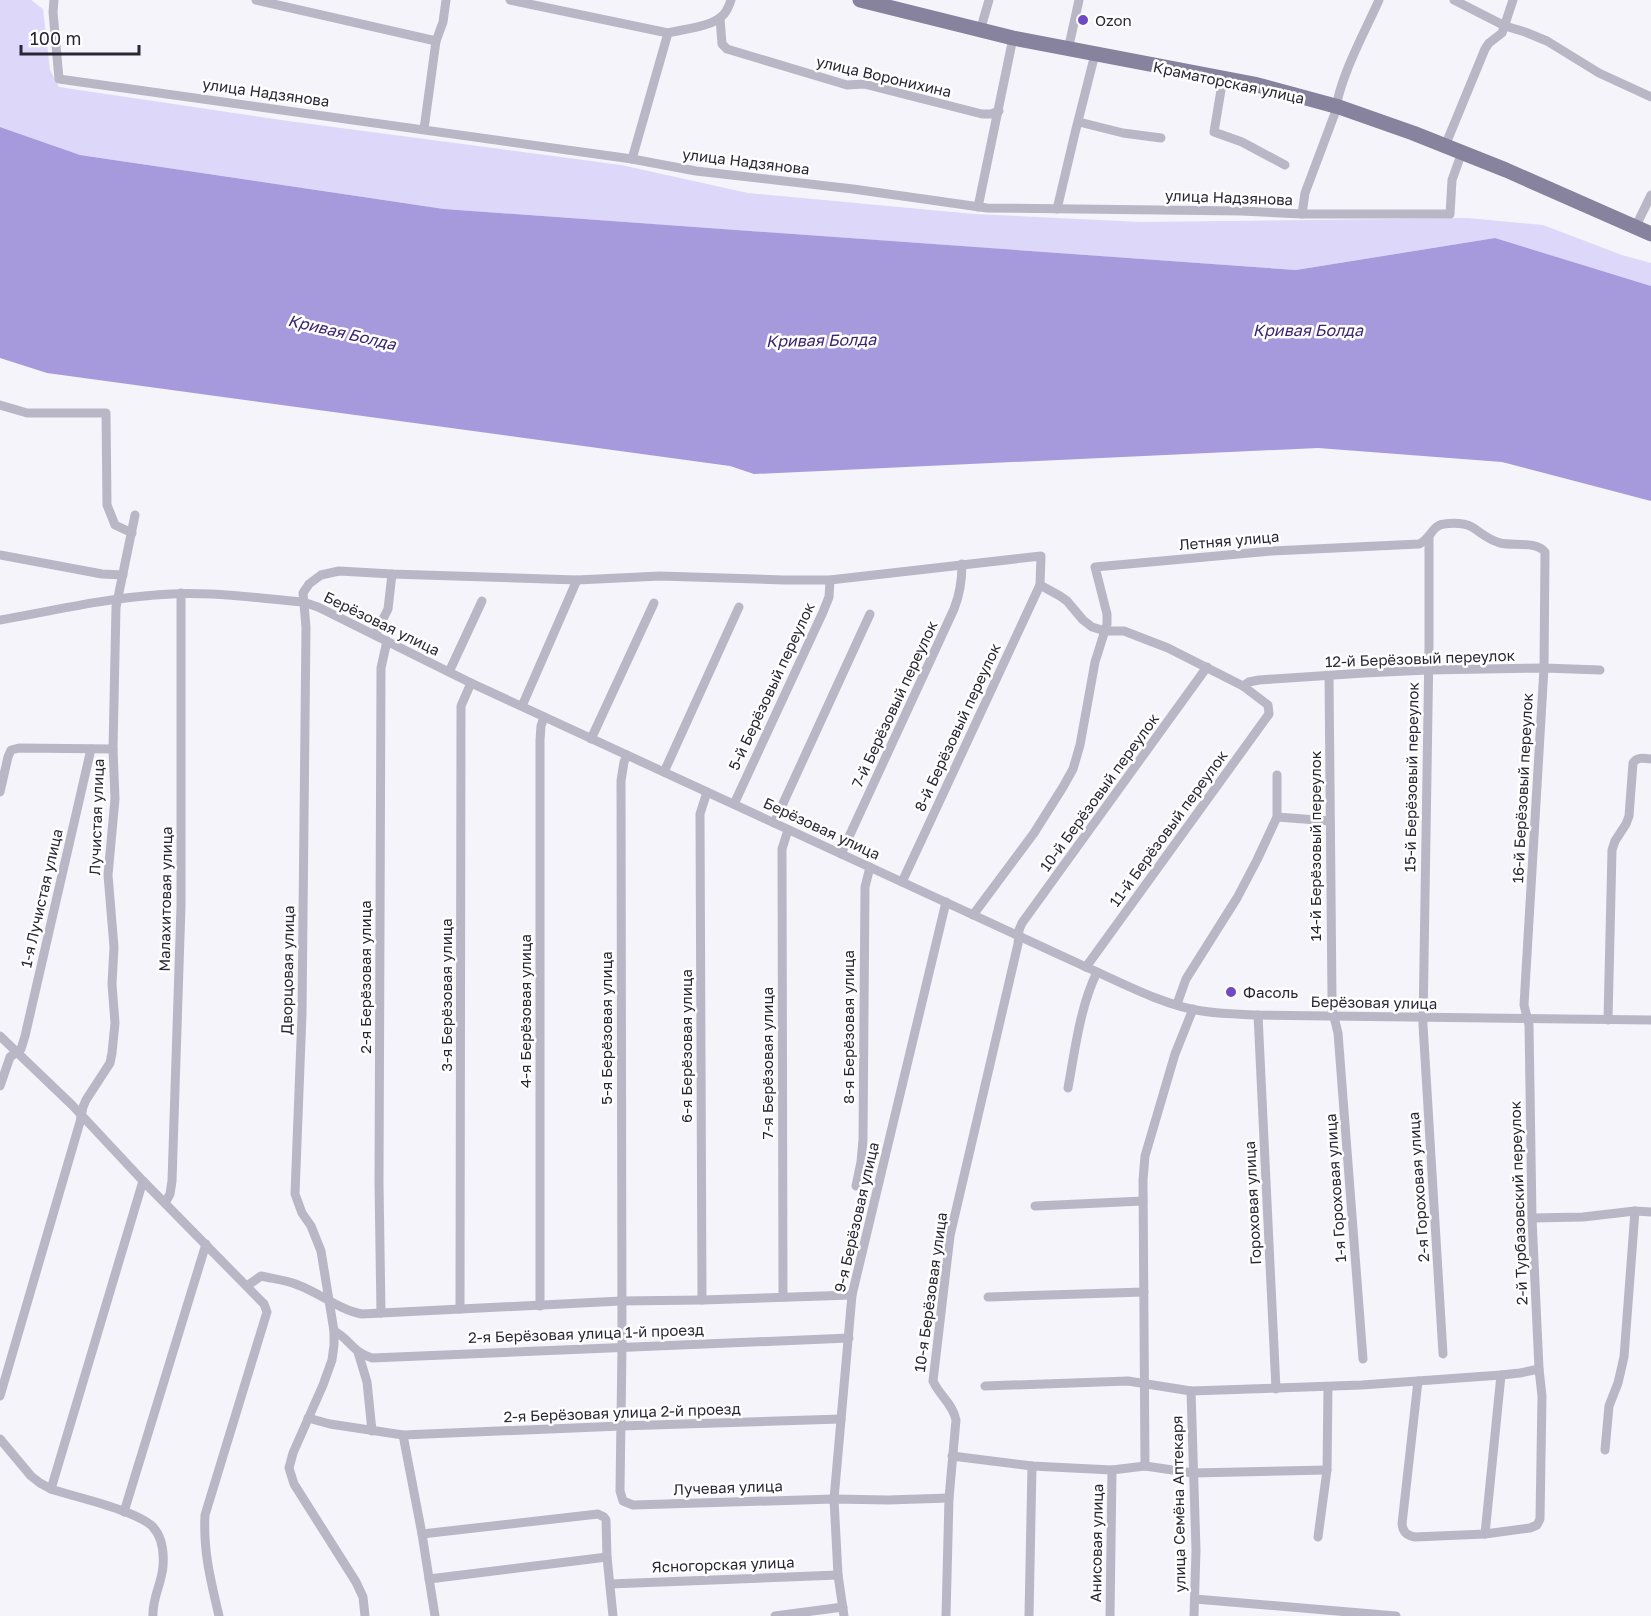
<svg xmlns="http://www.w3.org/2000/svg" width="1651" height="1616" font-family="'Golos Text',sans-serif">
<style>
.green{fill:#ddd7fa}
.water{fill:#a79adc}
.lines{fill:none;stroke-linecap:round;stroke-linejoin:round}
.minor{stroke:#b9b7c6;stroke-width:9}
.primary{stroke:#87829d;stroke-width:15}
.poi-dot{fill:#6f4ac3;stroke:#fff;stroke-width:2}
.labels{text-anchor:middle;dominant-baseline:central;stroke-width:5;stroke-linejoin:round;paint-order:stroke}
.poi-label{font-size:15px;fill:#2a2734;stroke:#fff;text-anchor:start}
.street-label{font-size:15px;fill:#2a2734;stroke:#fff}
.water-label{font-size:16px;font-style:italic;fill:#3c2470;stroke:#fff}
</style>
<rect width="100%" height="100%" fill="#f5f4fb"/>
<polygon class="green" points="0,0 31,0 43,9 50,70 59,87 288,121 621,165 748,193 974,214 1141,222 1468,218 1543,225 1622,255 1651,263 1651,286 1495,238 1296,270 444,209 80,155 0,127"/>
<polygon class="water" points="0,127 80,155 444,209 1296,270 1495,238 1651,286 1651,501 1502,462 1318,448 754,474 730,466 47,373 0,358"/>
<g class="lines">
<g class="minor">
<polyline points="54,0 53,12 59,79 632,159 696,171 853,189 987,208 1241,211 1302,214 1450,214 1452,180 1462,152"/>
<polyline points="256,0 436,41"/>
<polyline points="510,0 668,33"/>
<polyline points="1454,0 1505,26 1525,32 1547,41 1599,73 1651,97"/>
<polyline points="720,18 722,44 727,49 847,85 864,84 982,114 991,114 999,111"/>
<polyline points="980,31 989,0"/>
<polyline points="1068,50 1079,0"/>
<polyline points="1223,78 1214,132 1242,142 1285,165"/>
<polyline points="1079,122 1123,133 1161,138"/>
<polyline points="424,129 436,41 443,22 446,0"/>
<polyline points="1445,146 1485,49 1489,43 1502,33 1513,0"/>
<path d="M632 159 668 33C683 29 711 27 722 16 727 12 729 6 731 0"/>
<polyline points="978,207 1013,38"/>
<polyline points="1057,209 1075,133 1095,54"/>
<path d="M1302 214 1305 193 1335 113C1340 76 1364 34 1379 0"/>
<polyline points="1635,228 1651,195"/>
<polyline points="0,405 27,413 106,413 107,505 115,525 132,533"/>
<polyline points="1429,537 1429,646 1423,1025 1443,1354"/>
<polyline points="0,555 102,574 123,575"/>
<path d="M0 620C51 611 103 599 155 595 204 590 254 598 303 602L318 607 471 683 1086 967C1120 982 1165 1006 1202 1011 1220 1014 1239 1014 1258 1015L1651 1020"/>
<polyline points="375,635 388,609 392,574"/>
<polyline points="449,672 482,601"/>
<polyline points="1329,676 1332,999 1332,1009 1338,1033 1363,1359"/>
<polyline points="1243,686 1249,682 1259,680 1364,673 1428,670 1544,668 1600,670"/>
<polyline points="522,706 577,580"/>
<polyline points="591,739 654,603"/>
<polyline points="627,755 624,762 621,781 622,1347 620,1491 623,1501 633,1505 834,1499 888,1500 949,1498"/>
<polyline points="664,772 739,607"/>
<polyline points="0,792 8,757 11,750 19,748 113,749"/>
<polyline points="734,804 823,612 829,597 830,580"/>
<polyline points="1277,817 1330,821"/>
<polyline points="774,823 870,614"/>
<path d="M841 854 954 609C960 594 962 580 962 564"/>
<polyline points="902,882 1040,585"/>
<path d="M973 915 1034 833 1063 787 1073 769 1080 745 1095 662 1107 624V614L1095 567 1272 551 1419 544C1430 540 1432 525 1444 524 1452 523 1464 523 1472 527 1483 534 1487 539 1500 543 1514 546 1536 541 1545 552L1544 668 1524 1005 1529 1025 1532 1218 1539 1369 1520 1373 1501 1375 1362 1385 1191 1391 1128 1381 985 1386"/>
<polyline points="1177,1004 1186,979 1237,898 1257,860 1277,817 1277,775"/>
<polyline points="1258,1015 1276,1389"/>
<path d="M1608 1020 1612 850 1615 841 1626 824 1629 816 1633 763C1637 757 1643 758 1651 759"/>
<path d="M0 1036 72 1105 143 1181 264 1304 267 1312 205 1515C203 1551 211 1582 219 1616"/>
<polyline points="0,1086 10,1057 21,1049 25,1036 91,749"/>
<path d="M1068 1088C1075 1050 1080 1007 1097 972"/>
<polyline points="856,1186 861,1162 863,1140 865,887 870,867"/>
<polyline points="165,1203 170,1194 172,1181 181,906 181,593"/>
<polyline points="1035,1206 1143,1201"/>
<polyline points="1532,1218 1583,1217 1635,1211 1651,1212"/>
<path d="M247 1286 261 1276C274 1279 286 1280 298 1285 320 1293 339 1310 362 1314L621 1301 702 1300 852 1295"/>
<polyline points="783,1297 782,849 788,830"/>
<polyline points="988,1297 1144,1292"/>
<polyline points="702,1300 700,814 707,792"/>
<polyline points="540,1306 540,740 541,726 544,717"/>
<polyline points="460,1309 461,706 471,683"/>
<polyline points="381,1313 379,1183 381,668 387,641"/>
<path d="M334 1331C349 1338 353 1353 372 1358L849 1338"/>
<polyline points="358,1352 367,1382 372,1431"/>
<path d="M1418 1381 1402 1524C1403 1532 1406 1535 1415 1537L1485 1534 1530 1528 1537 1525 1540 1519 1542 1396 1539 1369"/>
<polyline points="1191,1391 1196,1550 1194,1616"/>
<polyline points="0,1396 80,1122 83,1107 86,1100 110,1063 112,1053 115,1023 112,984 114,947 108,875 115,799 113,749 116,607 135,515"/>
<polyline points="308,1418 330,1424 403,1435 621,1426 841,1419"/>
<polyline points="403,1435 422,1534 435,1616"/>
<path d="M0 1439 31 1476 40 1483 51 1489C75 1497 135 1510 152 1526 162 1536 164 1552 163 1566 162 1583 152 1598 153 1616"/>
<polyline points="1605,1450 1609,1406 1618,1383 1624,1357 1635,1211"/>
<polyline points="952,1456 1032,1466 1112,1470 1145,1466 1193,1473 1327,1470"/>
<polyline points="1145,1466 1143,1180 1145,1156 1175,1054 1193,1009"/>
<polyline points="51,1489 143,1181"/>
<polyline points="124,1512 206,1244"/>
<polyline points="422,1534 598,1514 604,1517 606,1520 607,1557 613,1616"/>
<polyline points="1485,1534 1501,1375"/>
<polyline points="1318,1537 1327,1470 1328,1387"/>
<polyline points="429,1579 607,1557"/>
<polyline points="610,1584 838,1575"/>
<polyline points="1195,1599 1396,1616"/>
<polyline points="365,1616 363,1597 356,1582 294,1484 289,1468 293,1453 323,1385 332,1360 334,1345 334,1331 321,1251 311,1226 302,1213 295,1194 302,1014 306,627 303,593 309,584 321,575 339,571 392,574 577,580 660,576 784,580 830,580 1041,556 1040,585 1060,596 1067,601 1083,620 1092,627 1105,631 1124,631 1168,648 1243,686 1268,705 1269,714 1086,967"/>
<polyline points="775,1616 843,1607"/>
<polyline points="844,1616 838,1575 834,1499 852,1295 946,902"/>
<path d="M946 1616 949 1498 956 1420C953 1404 939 1395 933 1381L950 1236 1018 944 1019 930 1022 923 1207 667"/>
<polyline points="1029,1616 1032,1466"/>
<polyline points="1110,1616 1112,1470"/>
</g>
<polyline class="primary" points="860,0 1013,38 1254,84 1339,107 1413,133 1506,170 1651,234"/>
</g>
<g class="poi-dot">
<circle cx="1083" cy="20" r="6"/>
<circle cx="1231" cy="992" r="6"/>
</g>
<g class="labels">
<g class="poi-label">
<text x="1095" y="20">Ozon</text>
<text x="1243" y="992">Фасоль</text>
</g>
<g class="street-label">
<text transform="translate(884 76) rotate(13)">улица Воронихина</text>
<text transform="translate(1229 82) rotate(12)">Краматорская улица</text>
<text transform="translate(266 92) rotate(8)">улица Надзянова</text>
<text transform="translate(746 161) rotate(7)">улица Надзянова</text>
<text transform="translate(1229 197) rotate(2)">улица Надзянова</text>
<text transform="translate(1229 540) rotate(-5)">Летняя улица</text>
<text transform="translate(382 623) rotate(26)">Берёзовая улица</text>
<text transform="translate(1420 658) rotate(-2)">12-й Берёзовый переулок</text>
<text transform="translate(771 686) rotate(-65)">5-й Берёзовый переулок</text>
<text transform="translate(894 704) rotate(-65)">7-й Берёзовый переулок</text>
<text transform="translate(957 727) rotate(-65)">8-й Берёзовый переулок</text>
<text transform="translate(1411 777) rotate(-89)">15-й Берёзовый переулок</text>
<text transform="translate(1522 788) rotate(-87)">16-й Берёзовый переулок</text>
<text transform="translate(1099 792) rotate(-54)">10-й Берёзовый переулок</text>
<text transform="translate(96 817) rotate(-88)">Лучистая улица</text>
<text transform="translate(822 828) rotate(25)">Берёзовая улица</text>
<text transform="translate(1168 828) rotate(-54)">11-й Берёзовый переулок</text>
<text transform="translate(1315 846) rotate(-90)">14-й Берёзовый переулок</text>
<text transform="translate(41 898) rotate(-77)">1-я Лучистая улица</text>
<text transform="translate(165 899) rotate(-89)">Малахитовая улица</text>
<text transform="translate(287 970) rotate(-89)">Дворцовая улица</text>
<text transform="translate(365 977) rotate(-90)">2-я Берёзовая улица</text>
<text transform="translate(446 995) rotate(-90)">3-я Берёзовая улица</text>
<text transform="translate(1374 1002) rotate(1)">Берёзовая улица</text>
<text transform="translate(525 1011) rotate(-90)">4-я Берёзовая улица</text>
<text transform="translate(848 1027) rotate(-90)">8-я Берёзовая улица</text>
<text transform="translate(606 1028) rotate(-90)">5-я Берёзовая улица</text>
<text transform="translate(686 1046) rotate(-90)">6-я Берёзовая улица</text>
<text transform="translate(767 1063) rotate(-90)">7-я Берёзовая улица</text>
<text transform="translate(1418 1187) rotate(-94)">2-я Гороховая улица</text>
<text transform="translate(1335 1188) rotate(-94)">1-я Гороховая улица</text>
<text transform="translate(1252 1203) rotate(-93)">Гороховая улица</text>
<text transform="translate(1518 1203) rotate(-92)">2-й Турбазовский переулок</text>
<text transform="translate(856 1217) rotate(-77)">9-я Берёзовая улица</text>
<text transform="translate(930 1292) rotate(-82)">10-я Берёзовая улица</text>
<text transform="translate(586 1333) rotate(-2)">2-я Берёзовая улица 1-й проезд</text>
<text transform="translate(622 1412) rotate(-2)">2-я Берёзовая улица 2-й проезд</text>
<text transform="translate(728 1487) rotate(-2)">Лучевая улица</text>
<text transform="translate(1178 1504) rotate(-91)">улица Семёна Аптекаря</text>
<text transform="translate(1096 1543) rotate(-89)">Анисовая улица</text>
<text transform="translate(723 1564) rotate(-2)">Ясногорская улица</text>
</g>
<g class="water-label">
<text x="1308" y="330">Кривая Болда</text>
<text transform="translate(342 332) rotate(13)">Кривая Болда</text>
<text transform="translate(821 340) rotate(-1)">Кривая Болда</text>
</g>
</g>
<path d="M21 45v9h118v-9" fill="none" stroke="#2a2734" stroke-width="3"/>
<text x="30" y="45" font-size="18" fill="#2a2734" stroke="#ffffff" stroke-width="4.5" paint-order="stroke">100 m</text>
</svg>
